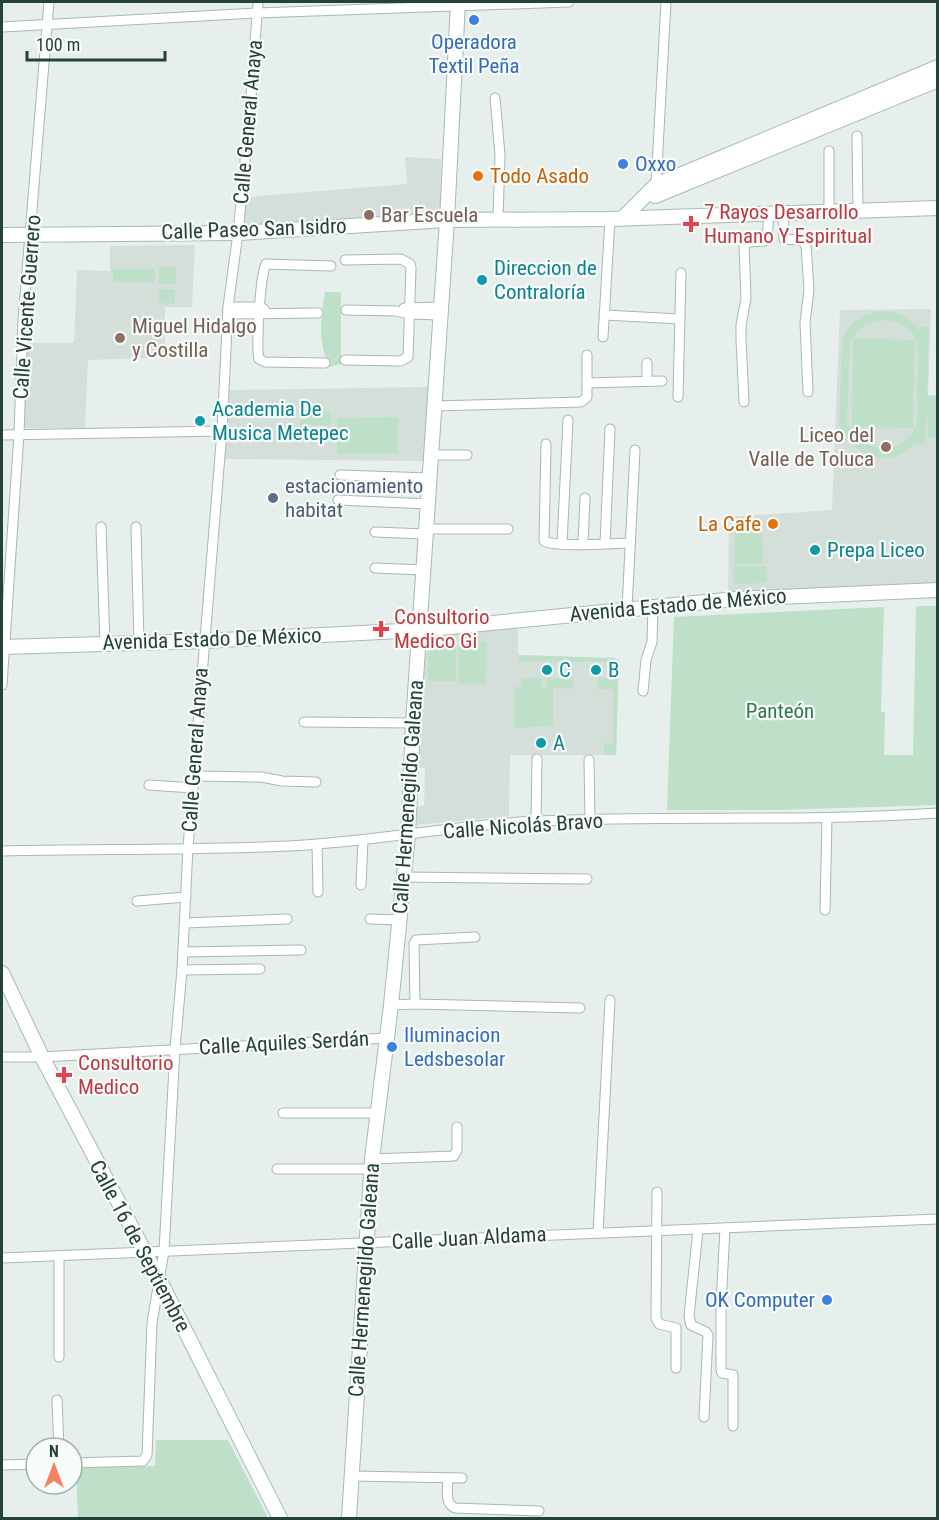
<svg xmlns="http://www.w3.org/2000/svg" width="939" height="1520" font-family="'Roboto Condensed',sans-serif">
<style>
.built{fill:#d4dfda}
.green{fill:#bfe0c8;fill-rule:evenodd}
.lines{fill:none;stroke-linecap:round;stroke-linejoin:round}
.street-casing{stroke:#a8b8b2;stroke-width:11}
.secondary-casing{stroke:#a4bbb3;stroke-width:16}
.street{stroke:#fff;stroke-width:9}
.secondary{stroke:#fff;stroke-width:14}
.shop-dot{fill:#3f7fe0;stroke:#f7fbf9;stroke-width:2}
.food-dot{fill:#e8710a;stroke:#f7fbf9;stroke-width:2}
.education-dot{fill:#8d6e63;stroke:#f7fbf9;stroke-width:2}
.health-dot{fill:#e0444e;stroke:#f7fbf9;stroke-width:2}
.culture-dot{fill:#0f9aa8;stroke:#f7fbf9;stroke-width:2}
.service-dot{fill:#5c6f8a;stroke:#f7fbf9;stroke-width:2}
.labels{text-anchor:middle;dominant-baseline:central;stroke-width:4.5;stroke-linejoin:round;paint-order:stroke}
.shop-label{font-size:21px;fill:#366cbe;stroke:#f7fbf9;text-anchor:start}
.street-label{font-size:21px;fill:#24423a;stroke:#f7fbf9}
.food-label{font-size:21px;fill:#c56008;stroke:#f7fbf9;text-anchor:start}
.health-label{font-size:21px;fill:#be3a42;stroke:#f7fbf9;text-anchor:start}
.education-label{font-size:21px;fill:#785e54;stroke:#f7fbf9;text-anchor:start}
.culture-label{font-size:21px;fill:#0d838f;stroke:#f7fbf9;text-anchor:start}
.service-label{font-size:21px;fill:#4e5e75;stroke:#f7fbf9;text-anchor:start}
.park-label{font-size:21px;fill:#2d7a4b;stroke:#f7fbf9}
</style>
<rect width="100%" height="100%" fill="#e6efeb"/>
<g class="built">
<polygon points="405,157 441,159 440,215 244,227 246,197 407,184"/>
<polygon points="195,245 192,307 165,307 165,354 152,355 152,358 88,360 85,428 24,428 27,343 74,343 77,270 110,271 110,246"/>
<polygon points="931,309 928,395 938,396 937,588 728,596 729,517 832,510 840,310"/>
<polygon points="429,387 427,461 224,459 229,390"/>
<polygon points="518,626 518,655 619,659 616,755 510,755 509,816 417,825 417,806 424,806 425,768 418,768 425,636"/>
</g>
<g class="green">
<rect x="159" y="267" width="17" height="17"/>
<rect x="113" y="269" width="42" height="13"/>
<polygon points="159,289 175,289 175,304 159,303"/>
<path d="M325 292H341V364L330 367C317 342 321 318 325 292Z"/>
<path d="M882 311C898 312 910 317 920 330V326L929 327 927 396H937L938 438H928L927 407 925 444 916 445 915 442C892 472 852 456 839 425L842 342C847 322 863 313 882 311ZM880 320C926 323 919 353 917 388 917 400 919 414 916 426 914 431 909 437 905 440 884 458 858 444 847 423L850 341 865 324Z"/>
<polygon points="853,338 915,340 913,428 852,427"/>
<polygon points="301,410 331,411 331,425 300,425"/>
<polygon points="398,417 398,454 337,454 337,418"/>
<polygon points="734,517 761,517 763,564 735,564"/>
<polygon points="766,566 767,583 734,584 733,567"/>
<polygon points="916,606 937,606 937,805 776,810 667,810 674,617 884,607 881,712 885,712 884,755 913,755"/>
<rect x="428" y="641" width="28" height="40"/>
<polygon points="459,641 487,642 486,684 458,683"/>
<polygon points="519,655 615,658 615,662 519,661"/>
<polygon points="521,678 542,678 542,688 547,687 547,678 573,678 573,689 553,688 553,726 514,728 514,687 521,687"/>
<polygon points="598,678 618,678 616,755 604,755 604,744 613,743 613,689 598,689"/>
<polygon points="156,1440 228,1440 268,1518 78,1518 76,1468 155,1466"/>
</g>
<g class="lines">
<g class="street-casing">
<g id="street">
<polyline points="2,27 257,13 569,2"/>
<polyline points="495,98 500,155 498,219"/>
<polyline points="857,136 858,211"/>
<polyline points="829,151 829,212"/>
<polyline points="656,185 666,2"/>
<polyline points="783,213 784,239 801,240 806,245 809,290 805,322 808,392"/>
<polyline points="345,260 401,259 410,264 411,268 408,357 401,361 345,360"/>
<polyline points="228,307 260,307 264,309"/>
<polyline points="404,308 440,307"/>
<polyline points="346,310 396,311 409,314 440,315"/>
<polyline points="228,314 318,313"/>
<polyline points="604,315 680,319"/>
<polyline points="603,337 610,219"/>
<path d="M325 363 265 362 259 359C256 346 260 276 266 264L331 266"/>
<polyline points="647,381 647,363"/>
<polyline points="587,383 662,381"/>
<polyline points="678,397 681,273"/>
<path d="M744 402 741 339V325L746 298 744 245C750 238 760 244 767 240L769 213"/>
<polyline points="435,406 581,402 587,397 587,355"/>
<polyline points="2,435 222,431"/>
<path d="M546 444 544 541C557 548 612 543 630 543"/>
<polyline points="432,455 467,455"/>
<polyline points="340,475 430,478"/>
<polyline points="338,500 429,504"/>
<polyline points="101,527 105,643"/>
<polyline points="136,527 139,642"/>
<polyline points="427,529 508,529"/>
<polyline points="375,532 426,534"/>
<polyline points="583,543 585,498"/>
<polyline points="605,543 610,429"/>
<polyline points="562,544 568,420"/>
<polyline points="375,568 424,570"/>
<polyline points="627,608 635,450"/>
<polyline points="2,685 19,434 23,320 49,2"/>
<polyline points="643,691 646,660 652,642 653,607"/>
<polyline points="304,722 413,723"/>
<polyline points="589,760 590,820"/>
<polyline points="194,776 261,777 282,781 316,782"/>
<polyline points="149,785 193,788"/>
<polyline points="536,821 537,759"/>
<polyline points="317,844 318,892"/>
<path d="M2 851C97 849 193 850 289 846 372 842 454 825 537 821 671 815 804 822 938 813"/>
<polyline points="404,877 587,879"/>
<polyline points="361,885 363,841"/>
<polyline points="137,901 186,897"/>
<polyline points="825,910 827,818"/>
<polyline points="370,919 400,920"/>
<polyline points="185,923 287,919"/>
<polyline points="183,952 301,950"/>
<polyline points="182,970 260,969"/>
<polyline points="415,1004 414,944 416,940 475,937"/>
<polyline points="391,1005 415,1004 580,1008"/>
<polyline points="2,1057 42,1057 387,1038"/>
<polyline points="283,1113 378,1113"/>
<polyline points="372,1159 454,1156 457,1150 457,1127"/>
<polyline points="277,1169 371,1169"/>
<polyline points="657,1192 656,1318 659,1324 676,1328 676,1368"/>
<polyline points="725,1228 721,1305 721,1370 722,1373 733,1375 733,1426"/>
<polyline points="698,1230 689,1316 691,1325 706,1332 708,1335 704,1417"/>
<polyline points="598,1233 610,1000"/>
<polyline points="59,1256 59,1357"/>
<polyline points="2,1258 938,1219"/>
<polyline points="57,1400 59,1448"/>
<polyline points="72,1463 143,1461 147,1455 152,1323 164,1251 175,1049 182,970 188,847 222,431 228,307 238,233 250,110 258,2"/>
<polyline points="2,1465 36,1464"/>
<polyline points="351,1476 462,1478"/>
<path d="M448 1478C448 1489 444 1503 455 1508L539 1511"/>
</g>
</g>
<g class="secondary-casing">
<g id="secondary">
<polyline points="655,196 938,80"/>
<polyline points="623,218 656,185 938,67"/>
<polyline points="2,235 238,233 447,220 610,219 938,208"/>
<polyline points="2,647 204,641 420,630 736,599 938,590"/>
<polyline points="2,973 42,1057 160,1281 280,1518"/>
<polyline points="349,1518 372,1159 391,1005 408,835 413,723 447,220 458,2"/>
</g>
</g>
<use href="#street" class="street"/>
<use href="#secondary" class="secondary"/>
</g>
<g class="shop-dot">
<circle cx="474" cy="20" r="6"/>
<circle cx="623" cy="164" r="6"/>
<circle cx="392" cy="1047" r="6"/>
<circle cx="827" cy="1300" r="6"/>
</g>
<g class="food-dot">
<circle cx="478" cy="176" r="6"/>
<circle cx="773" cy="524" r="6"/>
</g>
<g class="education-dot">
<circle cx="369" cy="215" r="6"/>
<circle cx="120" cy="338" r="6"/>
<circle cx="886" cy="447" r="6"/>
</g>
<g class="health-dot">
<path d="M688 215h6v6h6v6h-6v6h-6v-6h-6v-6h6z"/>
<path d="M378 620h6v6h6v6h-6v6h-6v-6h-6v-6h6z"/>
<path d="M61 1066h6v6h6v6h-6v6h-6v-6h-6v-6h6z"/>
</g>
<g class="culture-dot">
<circle cx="482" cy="280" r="6"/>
<circle cx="200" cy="421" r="6"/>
<circle cx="815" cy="550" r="6"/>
<circle cx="547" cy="670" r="6"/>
<circle cx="596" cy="670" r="6"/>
<circle cx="541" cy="743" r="6"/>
</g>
<circle class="service-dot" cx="273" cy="498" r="6"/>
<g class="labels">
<g class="shop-label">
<text x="474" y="42" text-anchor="middle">Operadora<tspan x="474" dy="24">Textil Peña</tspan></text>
<text x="635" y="164">Oxxo</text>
<text x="404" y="1035">Iluminacion<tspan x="404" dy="24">Ledsbesolar</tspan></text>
<text x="815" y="1300" text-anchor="end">OK Computer</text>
</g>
<g class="street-label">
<text transform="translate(248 122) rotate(-85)">Calle General Anaya</text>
<text transform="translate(254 229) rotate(-2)">Calle Paseo San Isidro</text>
<text transform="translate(27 307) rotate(-86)">Calle Vicente Guerrero</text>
<text transform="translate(678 605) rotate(-5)">Avenida Estado de México</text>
<text transform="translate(212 639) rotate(-2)">Avenida Estado De México</text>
<text transform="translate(195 750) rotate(-86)">Calle General Anaya</text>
<text transform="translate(408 797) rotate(-86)">Calle Hermenegildo Galeana</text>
<text transform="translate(523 826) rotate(-4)">Calle Nicolás Bravo</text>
<text transform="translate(284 1043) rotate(-3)">Calle Aquiles Serdán</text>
<text transform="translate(469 1238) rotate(-3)">Calle Juan Aldama</text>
<text transform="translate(140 1246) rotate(62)">Calle 16 de Septiembre</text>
<text transform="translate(364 1280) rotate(-86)">Calle Hermenegildo Galeana</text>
</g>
<g class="food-label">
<text x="490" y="176">Todo Asado</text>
<text x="761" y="524" text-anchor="end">La Cafe</text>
</g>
<g class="health-label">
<text x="704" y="212">7 Rayos Desarrollo<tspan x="704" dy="24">Humano Y Espiritual</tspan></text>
<text x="394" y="617">Consultorio<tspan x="394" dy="24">Medico Gi</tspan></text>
<text x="78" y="1063">Consultorio<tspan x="78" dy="24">Medico</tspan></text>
</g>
<g class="education-label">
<text x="381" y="215">Bar Escuela</text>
<text x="132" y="326">Miguel Hidalgo<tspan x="132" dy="24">y Costilla</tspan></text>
<text x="874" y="435" text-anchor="end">Liceo del<tspan x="874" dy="24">Valle de Toluca</tspan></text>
</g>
<g class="culture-label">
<text x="494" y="268">Direccion de<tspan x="494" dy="24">Contraloría</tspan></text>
<text x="212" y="409">Academia De<tspan x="212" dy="24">Musica Metepec</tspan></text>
<text x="827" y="550">Prepa Liceo</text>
<text x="559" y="670">C</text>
<text x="608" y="670">B</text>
<text x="553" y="743">A</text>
</g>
<g class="service-label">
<text x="285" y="486">estacionamiento<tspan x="285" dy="24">habitat</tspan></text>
</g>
<g class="park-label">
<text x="780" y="711">Panteón</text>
</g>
</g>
<rect width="939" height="1520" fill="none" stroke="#24423a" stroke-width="6"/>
<g transform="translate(54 1466)"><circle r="28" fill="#f7fbf9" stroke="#a3b1ad" stroke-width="1.5"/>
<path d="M0-4.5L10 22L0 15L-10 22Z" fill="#f4845f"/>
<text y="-9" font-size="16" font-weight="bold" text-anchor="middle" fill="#24423a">N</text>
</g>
<path d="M27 51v9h138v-9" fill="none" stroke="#24423a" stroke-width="3"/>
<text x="36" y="51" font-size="18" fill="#24423a" stroke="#f7fbf9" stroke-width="4.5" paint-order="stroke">100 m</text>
</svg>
